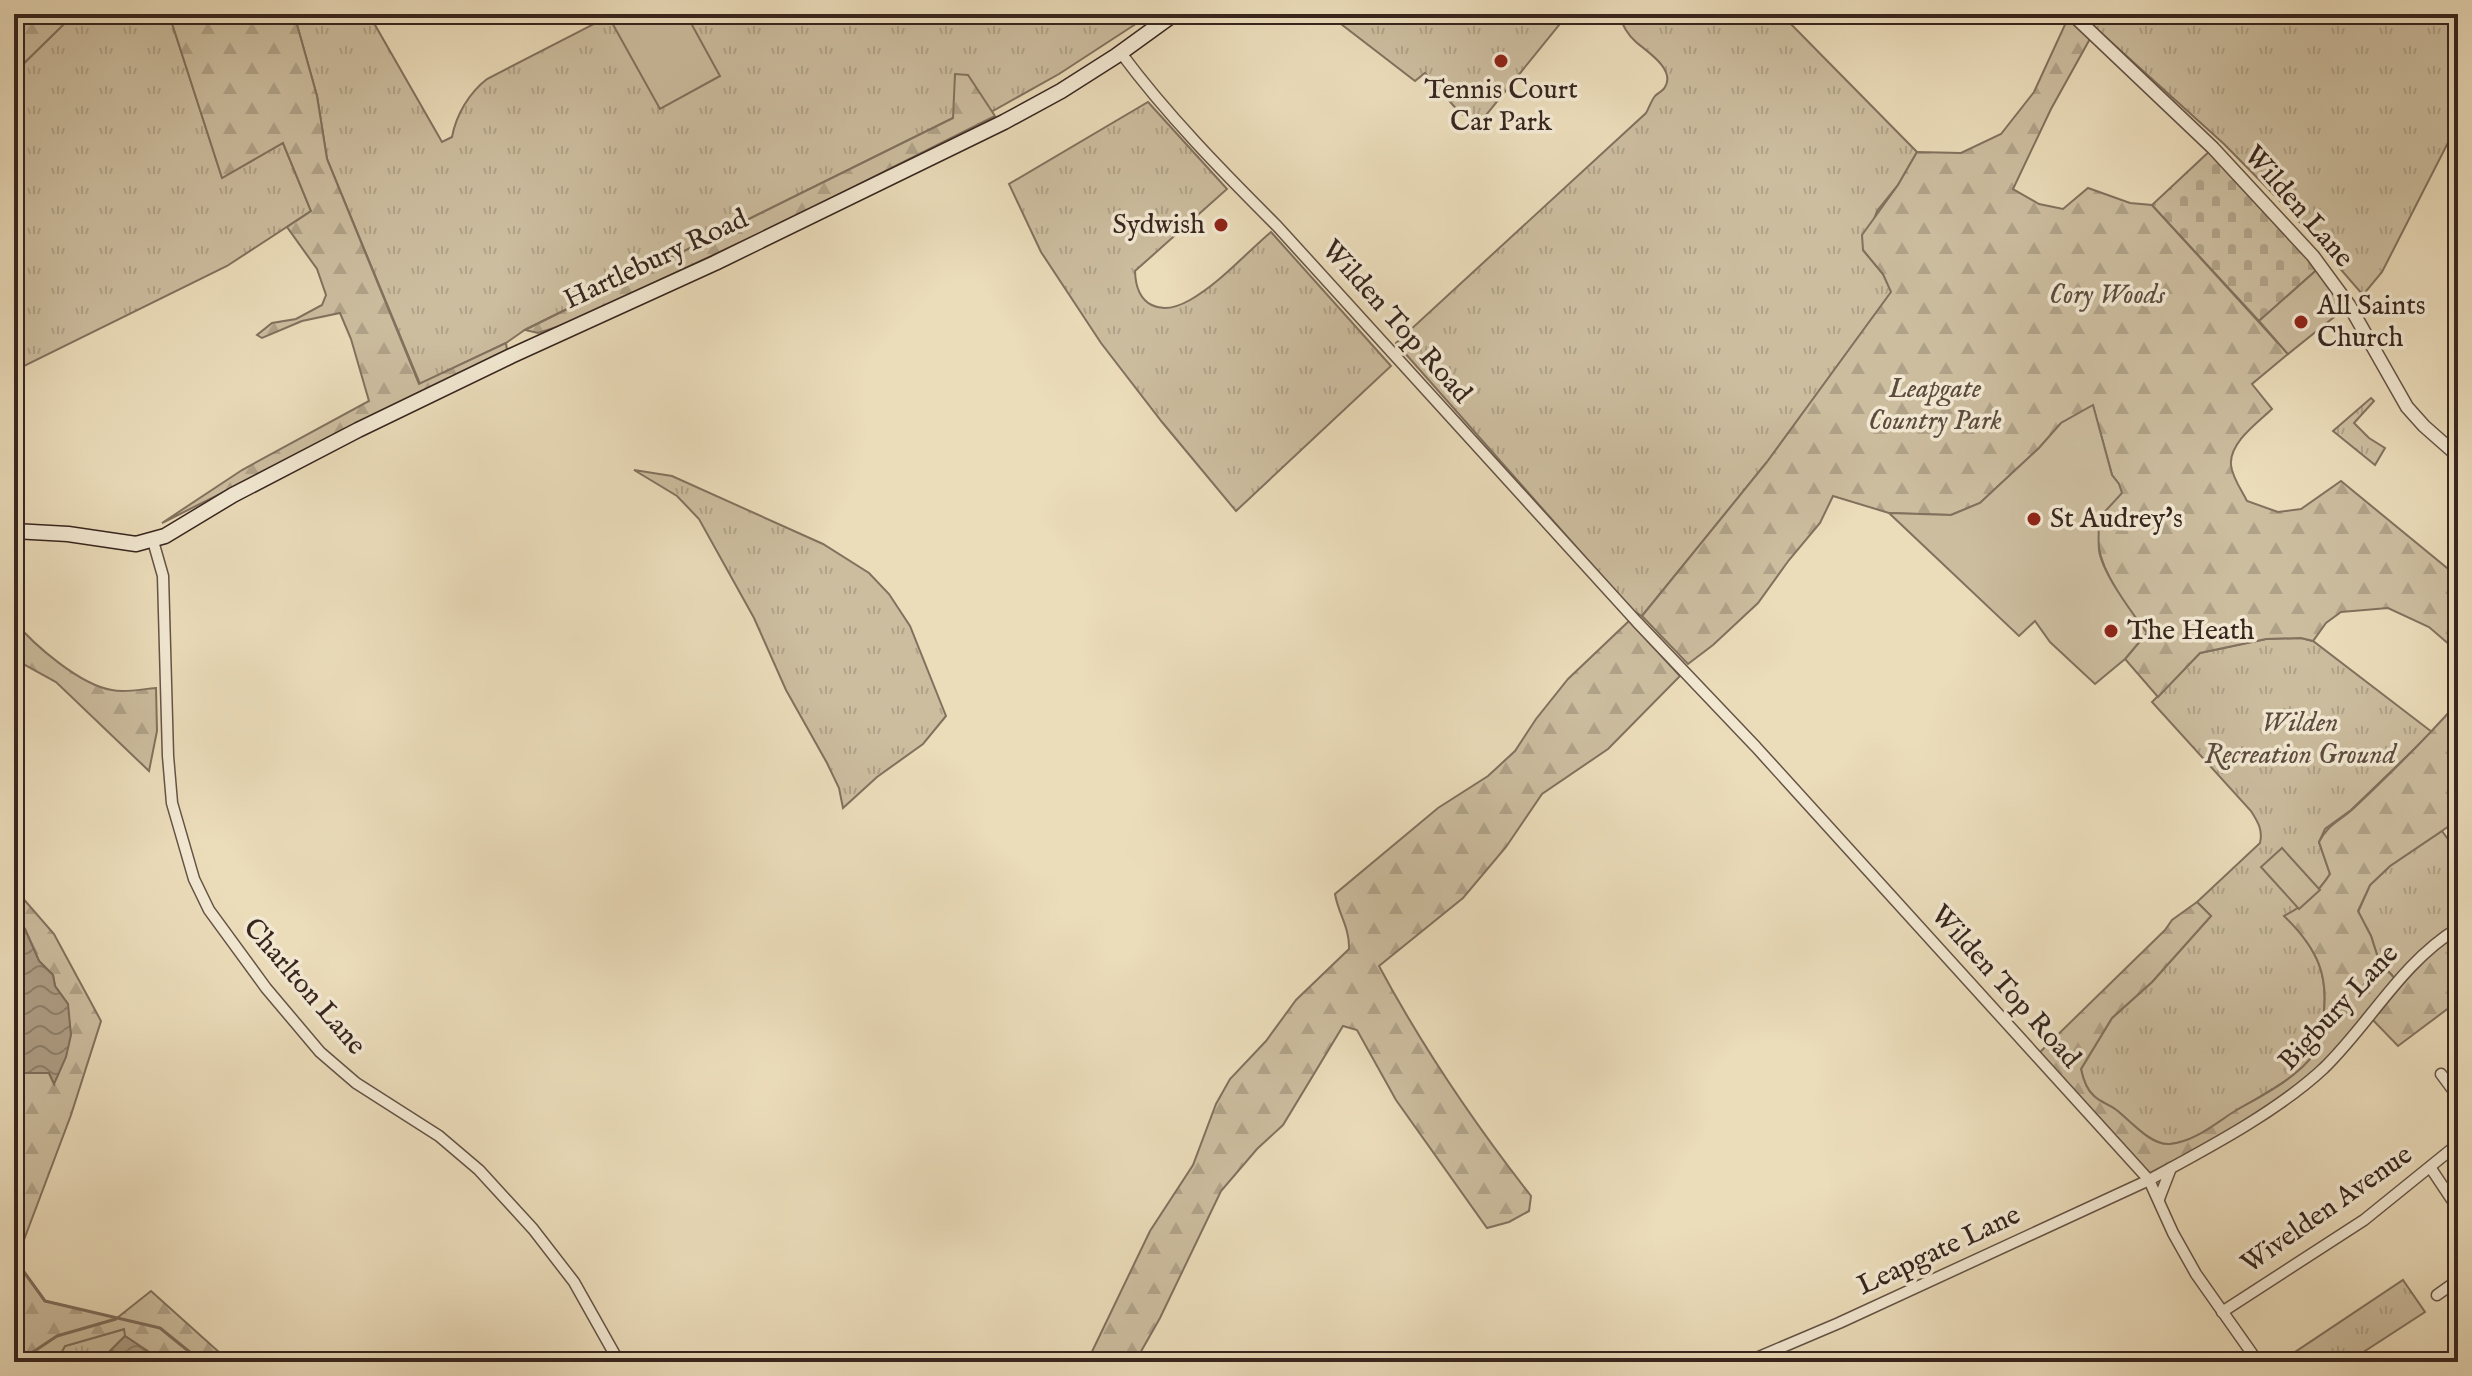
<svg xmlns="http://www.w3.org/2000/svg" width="2472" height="1376" font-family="'IM FELL English',serif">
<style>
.grass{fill:url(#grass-tufts);stroke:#82715e;stroke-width:2}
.forest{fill:url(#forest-firs);stroke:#82715e;stroke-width:2}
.cemetery{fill:url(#cemetery-stones);stroke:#82715e;stroke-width:2}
.garden{fill:#ccbd9f;stroke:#82715e;stroke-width:2}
.water{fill:url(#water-waves);stroke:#7e6e5c;stroke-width:2}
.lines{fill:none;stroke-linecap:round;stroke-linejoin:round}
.stream{stroke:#7e6e5c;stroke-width:3}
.minor-casing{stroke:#645345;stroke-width:13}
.tertiary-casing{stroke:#645345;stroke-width:15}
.secondary-casing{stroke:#37251e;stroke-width:17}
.minor{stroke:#f2e8d2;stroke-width:10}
.tertiary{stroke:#f2e8d2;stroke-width:12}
.secondary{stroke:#f2e8d2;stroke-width:14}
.poi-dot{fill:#8f2418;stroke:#f2e8d2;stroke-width:3}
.labels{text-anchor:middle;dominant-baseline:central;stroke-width:7;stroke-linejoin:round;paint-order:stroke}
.poi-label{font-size:28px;fill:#37251e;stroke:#f2e8d2;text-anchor:start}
.street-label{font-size:28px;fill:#37251e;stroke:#f2e8d2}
.park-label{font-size:28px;font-style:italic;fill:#5c4b3e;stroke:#f2e8d2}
</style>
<defs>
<pattern id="grass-tufts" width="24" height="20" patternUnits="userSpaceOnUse" patternTransform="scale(2)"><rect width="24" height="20" fill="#ccbd9f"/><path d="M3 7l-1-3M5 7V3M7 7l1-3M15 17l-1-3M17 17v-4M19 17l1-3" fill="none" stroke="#b0a288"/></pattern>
<pattern id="forest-firs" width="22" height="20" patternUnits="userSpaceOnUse" patternTransform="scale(2)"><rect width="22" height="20" fill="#ccbd9f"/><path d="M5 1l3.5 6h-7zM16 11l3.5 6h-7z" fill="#b0a288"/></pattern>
<pattern id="cemetery-stones" width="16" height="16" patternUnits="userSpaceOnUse" patternTransform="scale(2)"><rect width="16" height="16" fill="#ccbd9f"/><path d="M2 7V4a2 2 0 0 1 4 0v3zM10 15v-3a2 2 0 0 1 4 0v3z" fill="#b0a288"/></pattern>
<pattern id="water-waves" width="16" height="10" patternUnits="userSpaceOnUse" patternTransform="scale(2)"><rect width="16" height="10" fill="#ae9e85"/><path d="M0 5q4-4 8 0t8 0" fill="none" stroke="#8e816c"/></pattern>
</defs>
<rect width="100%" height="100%" fill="#ebdcba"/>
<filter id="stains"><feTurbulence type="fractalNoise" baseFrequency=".0025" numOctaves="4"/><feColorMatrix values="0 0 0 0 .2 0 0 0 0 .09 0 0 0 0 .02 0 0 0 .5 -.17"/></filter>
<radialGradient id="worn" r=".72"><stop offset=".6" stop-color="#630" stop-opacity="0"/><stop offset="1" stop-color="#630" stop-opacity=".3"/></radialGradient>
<g class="grass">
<polygon points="79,14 169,14 222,177 283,143 311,211 227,266 14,371 14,73 66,22"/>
<path d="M294 14H366L371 18 442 142 452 137C456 115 469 93 487 79L596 23 604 17 602 14H1151L1059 74 982 117 953 118 526 329 506 343 420 384 327 159 317 96Z"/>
<polygon points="1328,14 1568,14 1478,125 1459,112 1425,73 1415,81"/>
<path d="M1619 14H1781L1917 152 1898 185 1877 211 1863 250 1883 274 1892 291 1767 462 1642 616 1632 610 1396 343 1646 113C1649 108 1651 101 1655 96 1658 93 1663 91 1665 87 1676 69 1646 51 1636 42 1627 34 1622 25 1619 14Z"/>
<polygon points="2080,14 2458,14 2458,123 2382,272 2363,295 2289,210 2224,144"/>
<path d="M1148 102 1227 189 1135 271C1136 306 1160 317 1190 300 1220 283 1245 254 1271 232L1391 366 1236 511 1162 422 1101 343 1041 252 1009 184Z"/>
<polygon points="2371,398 2374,401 2354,423 2369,438 2385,448 2375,465 2333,431"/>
<polygon points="634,470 672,476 823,544 869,573 889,594 910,626 946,716 923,744 877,777 843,808 839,788 827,763 786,690 754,618 699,519 677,496"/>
<path d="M2301 638 2313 641 2432 732 2351 810 2325 829 2319 842 2330 874C2318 892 2305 906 2285 916 2318 949 2331 978 2322 1025 2321 1034 2319 1046 2314 1054 2297 1078 2265 1093 2241 1108 2220 1121 2196 1142 2170 1144 2151 1146 2129 1119 2115 1109 2108 1104 2100 1102 2094 1096 2086 1089 2083 1080 2081 1069L2112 1018 2152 982 2211 916 2197 902 2260 843C2263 830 2258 822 2251 811L2152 702 2200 653 2266 639Z"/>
<polygon points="2442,831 2458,853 2458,928 2397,981 2379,961 2371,936 2358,912 2370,885 2390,866"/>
<polygon points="2403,1280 2425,1312 2348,1362 2280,1362"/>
<polygon points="125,1329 125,1336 99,1362 56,1362 65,1346"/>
</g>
<g class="forest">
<polygon points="14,14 79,14 66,22 14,73"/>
<polygon points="169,14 294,14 317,96 327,159 419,384 506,343 507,350 162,523 242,470 369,401 351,339 340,313 302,321 262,338 257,335 272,323 296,319 322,305 326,295 317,269 287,227 311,211 283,143 222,178"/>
<path d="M2068 18 2091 37 2051 109 2013 189 2039 204 2063 209 2088 188 2130 203 2152 205 2288 354 2252 384 2272 409C2257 423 2229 443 2231 465 2232 477 2242 491 2247 501L2278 512 2301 509 2341 481 2458 577V652L2429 627 2388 608 2341 612 2326 623 2313 641 2301 638 2266 639 2200 653 2158 697 2125 659 2147 633C2125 605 2085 553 2101 516 2105 505 2113 494 2119 484L2112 475 2093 406 2061 423 2039 448 1980 503 1951 515 1889 513 1833 496 1820 523 1789 560 1758 603 1713 645 1688 664 1642 616 1767 462 1891 292 1883 274 1863 250 1862 235 1898 185 1917 152 1961 153 2001 134 2034 92Z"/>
<polygon points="955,74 968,75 995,116 800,214 569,323 538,333 525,330 953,118"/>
<path d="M14 621C34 645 80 685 112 690 125 693 142 689 156 688L157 731 149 771 56 682 14 659Z"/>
<path d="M1629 621 1680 676 1608 749 1542 794 1506 847 1463 898 1379 966C1423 1048 1474 1123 1531 1196L1529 1211 1509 1222 1487 1228 1396 1100 1357 1030 1343 1026 1283 1125 1257 1149 1221 1191 1160 1318 1135 1362H1087L1150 1231 1193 1165 1216 1104 1230 1079 1266 1041 1296 1000 1349 949C1350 928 1338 913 1335 894L1438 808 1488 776 1515 751 1536 719 1568 679Z"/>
<path d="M2458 702V820L2390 866 2370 885 2358 911 2371 936 2379 961 2397 981 2458 928V1001L2398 1046 2370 1017 2289 1096 2149 1180 2039 1053 2165 930 2172 920 2197 902 2211 916 2152 982 2112 1018 2081 1069C2083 1079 2086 1089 2094 1096 2100 1102 2108 1104 2115 1109 2130 1120 2150 1146 2170 1144 2194 1142 2216 1123 2235 1111 2261 1096 2296 1079 2314 1054 2319 1046 2321 1034 2322 1025 2331 977 2318 949 2284 916 2304 906 2318 893 2330 874L2319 842C2327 825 2340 821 2354 808 2390 774 2425 740 2458 702Z"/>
<polygon points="14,888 54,934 101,1021 71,1115 16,1261 45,1301 117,1318 151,1291 230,1362 164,1362 125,1336 124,1329 65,1346 56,1362 14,1362 14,1073 49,1073 54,1083 68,1004 55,986 53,975 39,961 25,929 14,913"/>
</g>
<polygon class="cemetery" points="2213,148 2321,266 2259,321 2152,205"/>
<g class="garden">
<polygon points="624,14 686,14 720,76 660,109 611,21"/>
<polygon points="2321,266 2349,305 2288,354 2259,321"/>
<path d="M2093 405 2112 475 2119 484 2122 493 2099 518C2099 528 2098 540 2099 550 2102 573 2133 614 2147 633L2125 659 2095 684 2050 642 2035 621 2019 636 1889 513 1951 515 1980 503 2039 448 2061 423Z"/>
<polygon points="2282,848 2320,890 2299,909 2261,867"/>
</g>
<g class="water">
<polygon points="14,913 25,929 39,961 53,975 55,986 68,1004 71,1035 66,1057 54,1084 49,1073 14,1073"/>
<polygon points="125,1336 164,1362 99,1362"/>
</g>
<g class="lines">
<g class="stream">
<polyline points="14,1258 45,1301 160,1328 202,1362"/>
<polyline points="18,1362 57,1336 116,1319"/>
</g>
<g class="minor-casing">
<g id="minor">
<path d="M1121 53C1167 115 1222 171 1277 226L1637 622 1756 747 2149 1180 2173 1233 2196 1274 2258 1362"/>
<polyline points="153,541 163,576 168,756 172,803 194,879 209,910 266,988 320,1052 356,1083 439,1136 479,1170 533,1229 574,1282 619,1362"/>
<polyline points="2441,1074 2458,1097"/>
<polyline points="2430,1167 2458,1209"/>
<polyline points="2159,1199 2171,1168"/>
<polyline points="2437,1295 2458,1280"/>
<polyline points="2222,1312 2364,1220 2458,1144"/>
<path d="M1747 1362 1839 1323 2149 1180C2206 1149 2277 1112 2324 1068 2371 1022 2401 963 2458 928"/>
</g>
</g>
<g class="tertiary-casing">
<polyline id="tertiary" points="2072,14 2213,148 2313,256 2349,305 2407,407 2424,426 2458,456"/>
</g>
<g class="secondary-casing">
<polyline id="secondary" points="14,531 68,534 136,544 165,536 233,495 358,430 511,356 715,263 1004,122 1061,91 1116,56 1174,14"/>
</g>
<use href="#minor" class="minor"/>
<use href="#tertiary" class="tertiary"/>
<use href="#secondary" class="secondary"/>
</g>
<g class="poi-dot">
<circle cx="1501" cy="61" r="8"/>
<circle cx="1221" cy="225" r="8"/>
<circle cx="2301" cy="322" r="8"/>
<circle cx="2034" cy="519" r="8"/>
<circle cx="2111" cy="631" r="8"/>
</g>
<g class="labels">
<g class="poi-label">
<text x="1501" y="90" text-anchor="middle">Tennis Court<tspan x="1501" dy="32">Car Park</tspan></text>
<text x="1205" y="225" text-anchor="end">Sydwish</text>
<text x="2317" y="306">All Saints<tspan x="2317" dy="32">Church</tspan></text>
<text x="2050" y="519">St Audrey's</text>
<text x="2127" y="631">The Heath</text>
</g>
<g class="street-label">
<text transform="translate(2298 207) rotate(49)">Wilden Lane</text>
<text transform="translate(656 260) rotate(-25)">Hartlebury Road</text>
<text transform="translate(1396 322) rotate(48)">Wilden Top Road</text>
<text transform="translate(304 987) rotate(49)">Charlton Lane</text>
<text transform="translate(2005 987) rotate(48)">Wilden Top Road</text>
<text transform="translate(2339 1008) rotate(-47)">Bigbury Lane</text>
<text transform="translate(2327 1210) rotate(-35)">Wivelden Avenue</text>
<text transform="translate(1939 1251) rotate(-25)">Leapgate Lane</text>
</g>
<g class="park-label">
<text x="2107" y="295">Cory Woods</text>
<text x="1935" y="389">Leapgate<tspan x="1935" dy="32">Country Park</tspan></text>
<text x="2300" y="723">Wilden<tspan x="2300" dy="32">Recreation Ground</tspan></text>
</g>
</g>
<rect width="2472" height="1376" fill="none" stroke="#ebdcba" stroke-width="48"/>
<rect x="16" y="16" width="2440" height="1344" fill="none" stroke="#37251e" stroke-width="4"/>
<rect x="24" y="24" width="2424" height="1328" fill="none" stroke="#37251e" stroke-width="2"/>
<rect width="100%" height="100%" filter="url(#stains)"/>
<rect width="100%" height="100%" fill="url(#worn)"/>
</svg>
